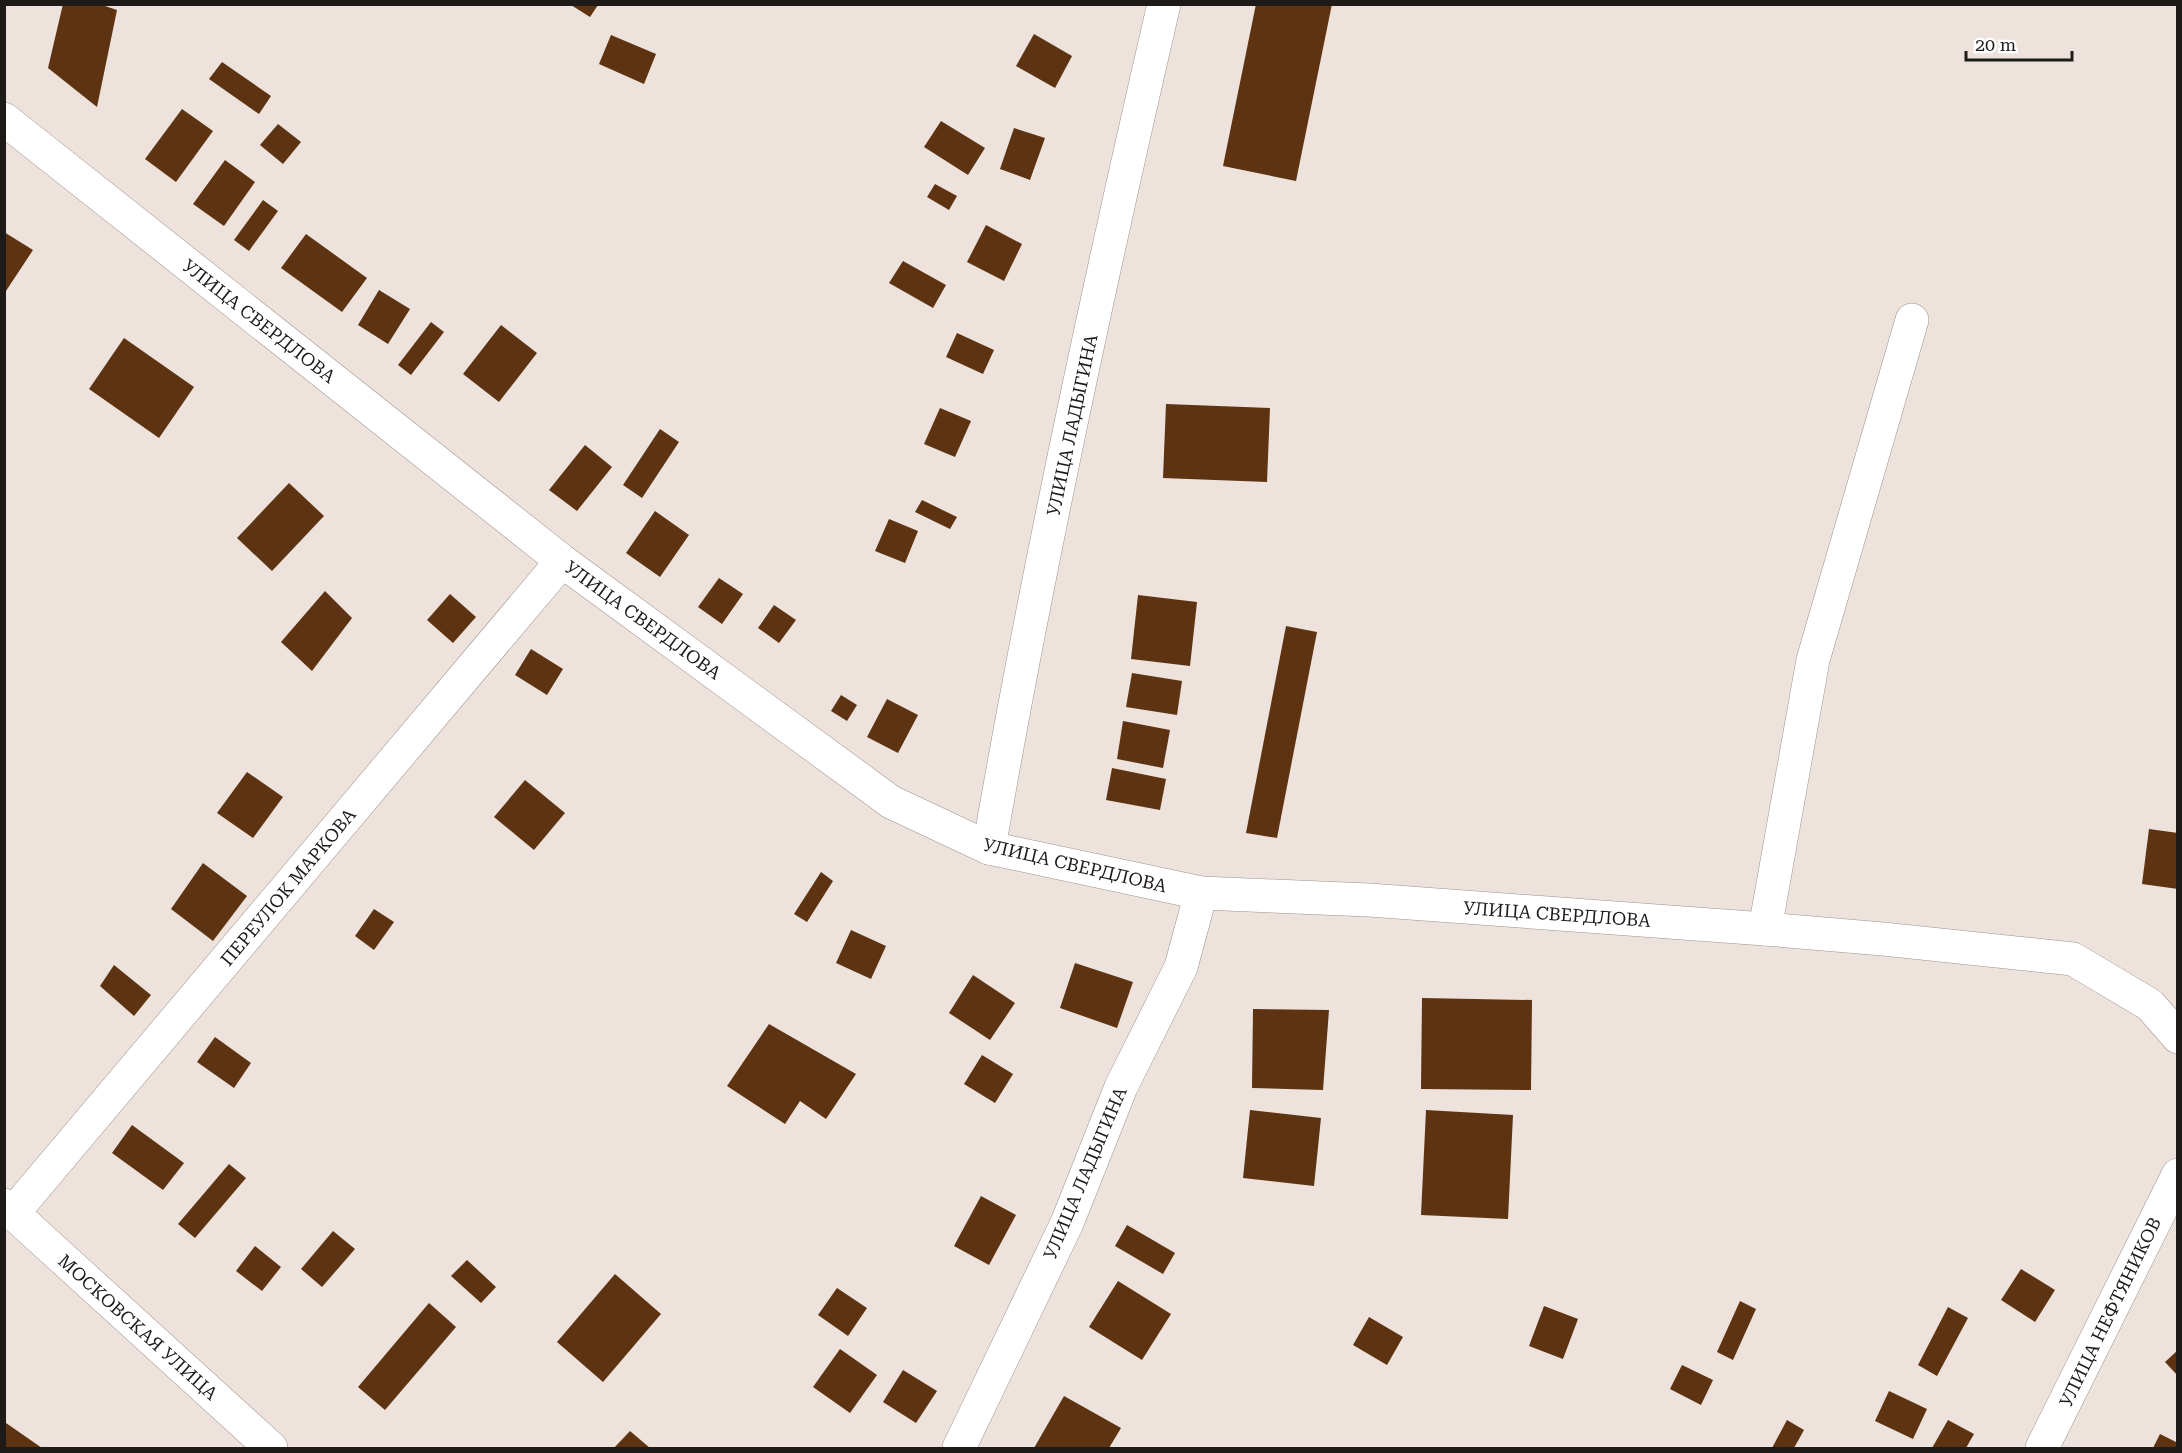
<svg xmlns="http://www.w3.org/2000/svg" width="2182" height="1453" font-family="'Roboto Serif',serif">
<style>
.building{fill:#5d3311}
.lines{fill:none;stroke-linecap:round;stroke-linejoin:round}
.minor-casing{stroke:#9c938d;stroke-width:34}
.minor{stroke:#fff;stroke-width:33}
.labels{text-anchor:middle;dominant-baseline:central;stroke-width:6;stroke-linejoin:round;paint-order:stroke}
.street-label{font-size:18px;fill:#1e1a18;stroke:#fff}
</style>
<rect width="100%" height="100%" fill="#ede3dc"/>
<g class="building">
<polygon points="63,4 99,4 117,10 97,107 48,68"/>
<polygon points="1256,4 1332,4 1296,181 1223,166"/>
<polygon points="571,5 598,5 590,17"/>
<polygon points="1034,34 1072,56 1055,88 1016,66"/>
<polygon points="611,35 656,54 644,84 599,64"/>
<polygon points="222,62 271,96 259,114 209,79"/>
<polygon points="182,109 213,131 176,182 145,159"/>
<polygon points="941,121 985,148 968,175 924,147"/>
<polygon points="278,124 301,142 283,164 260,145"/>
<polygon points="1014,128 1045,138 1030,180 1000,169"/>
<polygon points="225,160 255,182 224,226 193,204"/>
<polygon points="935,184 957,196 949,210 927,197"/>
<polygon points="263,200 278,211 249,251 234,240"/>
<polygon points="986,225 1022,244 1004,281 967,262"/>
<polygon points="4,232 33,250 4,294"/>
<polygon points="306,234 367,278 342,312 281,268"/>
<polygon points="903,261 946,285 933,308 889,283"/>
<polygon points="379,290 410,309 388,344 358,325"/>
<polygon points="431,322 444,332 411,375 398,365"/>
<polygon points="501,325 537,353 499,402 463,374"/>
<polygon points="957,333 994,350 983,374 946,357"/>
<polygon points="124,338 194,387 159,438 89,389"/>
<polygon points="1166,404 1270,408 1267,482 1163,478"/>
<polygon points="940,408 971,421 955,457 924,444"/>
<polygon points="660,429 679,442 642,498 623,485"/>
<polygon points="585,445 612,467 577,511 549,490"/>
<polygon points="289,483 324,516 272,571 237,538"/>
<polygon points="922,500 957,517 950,529 915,512"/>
<polygon points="655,511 689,535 660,577 626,553"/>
<polygon points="889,519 918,531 905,563 875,551"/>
<polygon points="719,578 743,594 722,624 698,607"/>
<polygon points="325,591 352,618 312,671 281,642"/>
<polygon points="450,594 476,617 453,643 427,620"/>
<polygon points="1138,595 1197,602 1190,666 1131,659"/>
<polygon points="774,605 796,620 779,643 758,628"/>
<polygon points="1286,626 1317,632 1277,838 1246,833"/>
<polygon points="531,649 563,669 547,695 515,675"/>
<polygon points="1132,673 1182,681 1177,715 1126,707"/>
<polygon points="841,695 857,705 847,721 831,711"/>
<polygon points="887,699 918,715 898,753 867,737"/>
<polygon points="1123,721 1170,730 1163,768 1117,759"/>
<polygon points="1112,768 1166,779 1160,810 1106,800"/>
<polygon points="247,772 283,797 253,838 217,813"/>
<polygon points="525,780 565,813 534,850 494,817"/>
<polygon points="2149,829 2178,833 2178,889 2142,884"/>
<polygon points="203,863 247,896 213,941 171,909"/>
<polygon points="821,872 833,881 807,922 794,914"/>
<polygon points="374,909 394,922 374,950 355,936"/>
<polygon points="851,930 886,946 871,979 836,963"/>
<polygon points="1075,963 1133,982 1117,1028 1060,1008"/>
<polygon points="114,965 151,995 134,1016 100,986"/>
<polygon points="973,975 1015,1003 990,1040 949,1013"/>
<polygon points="1422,998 1532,1000 1531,1090 1421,1089"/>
<polygon points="1253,1009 1329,1010 1323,1090 1252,1088"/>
<polygon points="769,1024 856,1074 826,1119 800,1101 785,1124 727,1086"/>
<polygon points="215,1037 251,1063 234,1088 197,1062"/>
<polygon points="982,1055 1013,1074 995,1103 964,1084"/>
<polygon points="1250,1110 1321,1118 1314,1186 1243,1178"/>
<polygon points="1426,1110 1513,1115 1508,1219 1421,1215"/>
<polygon points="132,1125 184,1163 163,1190 112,1153"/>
<polygon points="229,1164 246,1178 195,1238 178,1224"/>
<polygon points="981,1196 1016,1215 989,1265 954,1246"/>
<polygon points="1127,1225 1175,1253 1163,1274 1115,1246"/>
<polygon points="333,1231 355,1249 322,1287 301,1269"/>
<polygon points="255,1246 281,1267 262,1291 236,1271"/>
<polygon points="467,1260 496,1287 481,1303 451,1276"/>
<polygon points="2021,1269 2055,1290 2035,1322 2001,1300"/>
<polygon points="615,1274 661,1314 603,1382 557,1342"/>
<polygon points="1118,1281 1171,1314 1142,1360 1089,1327"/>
<polygon points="837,1288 867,1308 848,1336 818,1315"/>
<polygon points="1740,1301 1756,1309 1733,1360 1717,1352"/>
<polygon points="429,1303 456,1327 385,1410 358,1387"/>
<polygon points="1544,1306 1578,1319 1563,1359 1529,1346"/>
<polygon points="1948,1307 1968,1318 1937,1376 1918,1365"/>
<polygon points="1369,1317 1403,1337 1387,1365 1353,1345"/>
<polygon points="840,1349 877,1375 850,1413 813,1387"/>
<polygon points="2178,1350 2178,1376 2165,1362"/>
<polygon points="1682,1365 1713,1380 1701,1405 1670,1389"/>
<polygon points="903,1370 937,1391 916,1423 883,1402"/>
<polygon points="1889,1391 1927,1409 1913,1439 1875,1421"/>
<polygon points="1064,1396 1121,1428 1109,1448 1034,1448"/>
<polygon points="1787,1420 1804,1430 1794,1448 1772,1448"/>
<polygon points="1948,1420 1974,1434 1966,1448 1932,1448"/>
<polygon points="6,1423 42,1448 4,1448 4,1425"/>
<polygon points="630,1431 650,1448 614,1448"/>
<polygon points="2160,1434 2178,1443 2178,1448 2153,1448"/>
</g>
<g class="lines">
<g class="minor-casing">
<g id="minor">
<polyline points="4,119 562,561 891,802 989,848 1201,893 1369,900 1765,929 1883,939 2073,959 2150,1005 2178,1037"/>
<path d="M989 848C1038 565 1099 284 1164 4"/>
<polyline points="1765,929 1813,660 1912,320"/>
<polyline points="4,1205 271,1448"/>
<polyline points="13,1213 562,561"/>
<polyline points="959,1448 1067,1223 1121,1087 1181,967 1201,893"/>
<polyline points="2042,1448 2178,1175"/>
</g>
</g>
<use href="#minor" class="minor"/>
</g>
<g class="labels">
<g class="street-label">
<text transform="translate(259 321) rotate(38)">УЛИЦА СВЕРДЛОВА</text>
<text transform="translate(1072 425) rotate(-78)">УЛИЦА ЛАДЫГИНА</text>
<text transform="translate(643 620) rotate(36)">УЛИЦА СВЕРДЛОВА</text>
<text transform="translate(1075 865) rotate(13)">УЛИЦА СВЕРДЛОВА</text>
<text transform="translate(288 887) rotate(-50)">ПЕРЕУЛОК МАРКОВА</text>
<text transform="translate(1557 914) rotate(4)">УЛИЦА СВЕРДЛОВА</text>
<text transform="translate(1085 1173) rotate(-67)">УЛИЦА ЛАДЫГИНА</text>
<text transform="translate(2110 1312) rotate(-64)">УЛИЦА НЕФТЯНИКОВ</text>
<text transform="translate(138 1327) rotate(42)">МОСКОВСКАЯ УЛИЦА</text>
</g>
</g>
<rect width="2182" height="1453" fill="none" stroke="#1e1a18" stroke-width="12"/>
<path d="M1966 51v9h106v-9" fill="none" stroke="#1e1a18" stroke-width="3"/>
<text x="1975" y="51" font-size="18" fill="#1e1a18" stroke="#ffffff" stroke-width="4.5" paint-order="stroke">20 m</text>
</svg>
